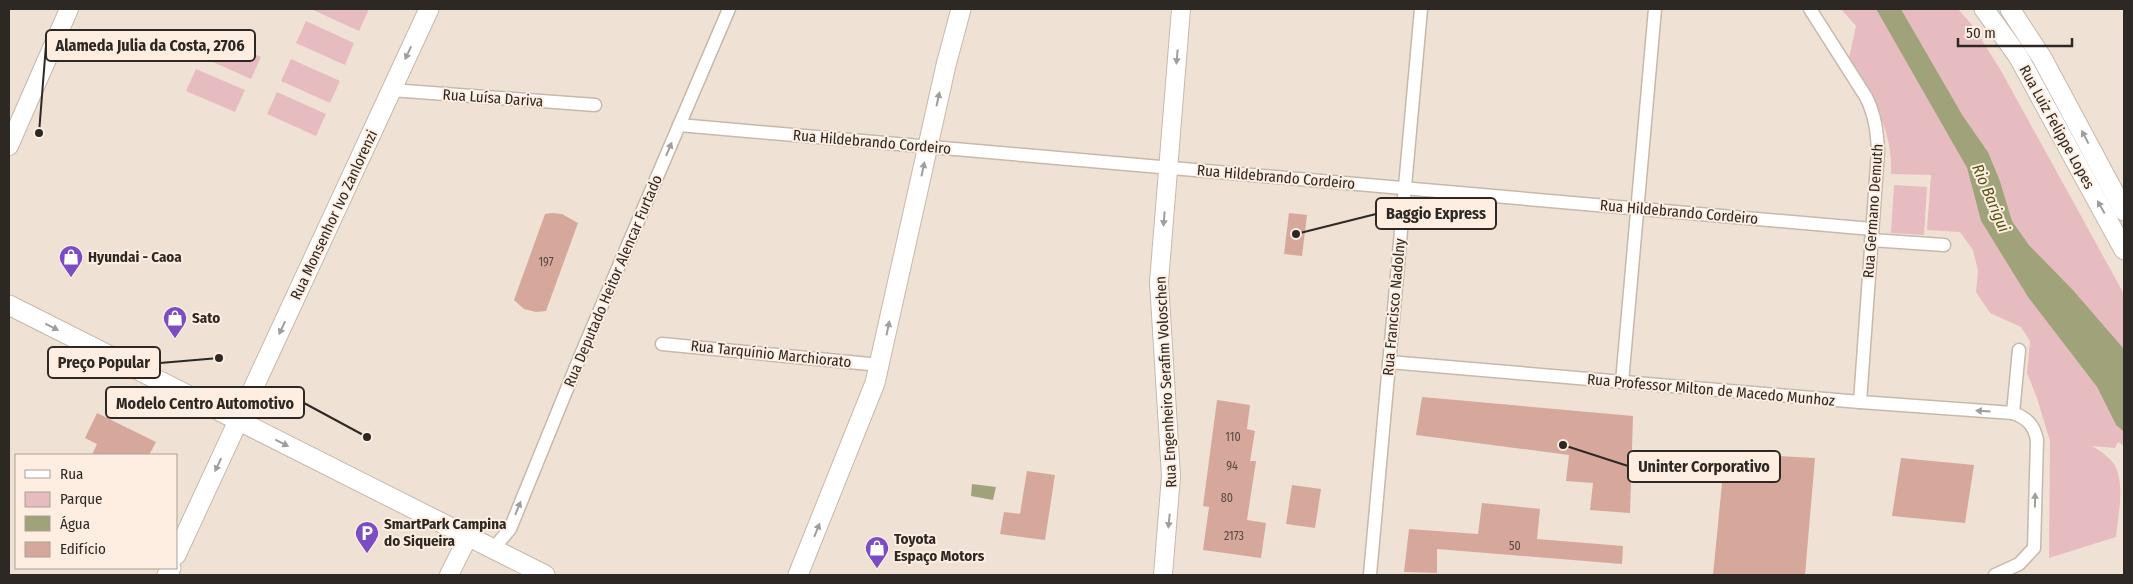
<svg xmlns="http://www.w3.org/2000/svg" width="2133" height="584" font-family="'Fira Sans Condensed',sans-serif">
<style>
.green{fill:#e7bcc0}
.water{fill:#a0a37a}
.building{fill:#d5a89b}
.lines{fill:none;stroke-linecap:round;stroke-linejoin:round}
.street-casing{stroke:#c7b8ac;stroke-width:15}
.secondary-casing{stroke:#c7b8ac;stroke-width:20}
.primary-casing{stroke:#c7b8ac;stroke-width:21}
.street{stroke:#fff;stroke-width:12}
.secondary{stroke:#fff;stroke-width:18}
.primary{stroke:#fff;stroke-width:19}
.oneway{fill:#a09e9c}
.labels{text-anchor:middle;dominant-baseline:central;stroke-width:4;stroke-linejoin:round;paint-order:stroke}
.number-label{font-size:12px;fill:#574841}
.street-label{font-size:15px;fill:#2d2823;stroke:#feeee2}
.poi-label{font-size:15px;font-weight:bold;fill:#2d2823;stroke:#feeee2;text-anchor:start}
.water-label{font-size:16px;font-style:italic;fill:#535512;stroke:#feeee2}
.leader{fill:none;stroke:#2d2823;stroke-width:2}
.callout-dot{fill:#2d2823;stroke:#feeee2;stroke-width:2}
.callout{fill:#feeee2;stroke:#2d2823;stroke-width:2}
.callout-label{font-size:16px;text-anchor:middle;font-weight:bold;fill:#2d2823}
</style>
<rect width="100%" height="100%" fill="#f0e1d5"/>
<g class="green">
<polygon points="311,9 369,9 359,31"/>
<path d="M1841 9H1876L1967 168 1981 221 2028 297 2097 387 2116 425 2124 432V446L2118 442 2115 448 2092 446C2101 451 2114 460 2117 470 2124 490 2118 517 2116 537L2049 558 2050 441 2037 398 2027 373 2030 341 2021 327 1990 313 1976 292 1978 271 1973 250 1960 232 1927 230 1931 175 1891 174C1893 128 1871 96 1849 58L1856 26Z"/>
<polygon points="1901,9 1958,9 1973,26 2000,69 2124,294 2124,349 2073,290 2029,245 2012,221 2000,181 1988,152 1963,116"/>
<polygon points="306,21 354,43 345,65 296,43"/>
<polygon points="212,35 261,57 251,79 202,57"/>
<polygon points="291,59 340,81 330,103 281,81"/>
<polygon points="196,69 245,90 235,112 186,91"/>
<polygon points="277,92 326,114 316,136 267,114"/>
<polygon points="1894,185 1927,187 1924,235 1891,233"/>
</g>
<g class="water">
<polygon points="1876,9 1901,9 1963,116 1988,152 2000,181 2012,221 2029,245 2073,290 2124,349 2124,432 2116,425 2097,387 2028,297 1981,221 1967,168"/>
<polygon points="972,484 996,487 993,500 971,496"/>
</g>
<g class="building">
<polygon points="552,213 562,214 578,223 546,311 536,312 524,309 514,300 545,214"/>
<polygon points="1289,213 1307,215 1302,256 1284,254"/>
<polygon points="1422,397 1633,416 1630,513 1590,510 1593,483 1566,481 1569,455 1416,435"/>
<polygon points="1217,400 1250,405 1247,429 1255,431 1250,461 1256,461 1247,520 1266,523 1261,558 1203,550 1209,507 1203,506"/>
<polygon points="97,413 156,442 149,455 92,455 97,444 85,438"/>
<polygon points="1725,453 1815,458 1805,575 1713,575"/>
<polygon points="1901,458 1974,465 1965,523 1892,516"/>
<polygon points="1027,471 1055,475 1045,540 1000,534 1004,512 1020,514"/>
<polygon points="1292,485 1321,489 1315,528 1286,524"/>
<polygon points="1482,503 1540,509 1537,539 1623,546 1622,564 1437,549 1437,573 1404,572 1409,529 1478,534"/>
</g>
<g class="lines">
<g class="street-casing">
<g id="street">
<path d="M1810 9 1866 97C1875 115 1877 131 1878 151L1860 402"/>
<polyline points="391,90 595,105"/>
<polyline points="679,125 1872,229"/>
<polyline points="1871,240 1944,245"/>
<polyline points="662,344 880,365"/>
<path d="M1389 362 1860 402 2013 413C2027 418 2034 425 2037 440L2034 548 2019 564 1995 575"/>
<polyline points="1622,382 1655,9"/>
<polyline points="2013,413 2019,350"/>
<polyline points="493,549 510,529 582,352 729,9"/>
<polyline points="1370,575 1421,9"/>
</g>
</g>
<g class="secondary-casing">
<g id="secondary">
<polyline points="9,146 69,9"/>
<polyline points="449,575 468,537"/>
<polyline points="1163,575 1171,476 1159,282 1181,9"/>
</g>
</g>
<g class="primary-casing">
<g id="primary">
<polyline points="1984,9 2018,56 2124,250"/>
<polyline points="2010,9 2042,58 2124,211"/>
<polyline points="9,305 545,575"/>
<polyline points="176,555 429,9"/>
<polyline points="167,575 171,568"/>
<polyline points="798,575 875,383 946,65 961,9"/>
</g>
</g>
<use href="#street" class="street"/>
<use href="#secondary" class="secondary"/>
<use href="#primary" class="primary"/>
</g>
<defs><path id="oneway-solid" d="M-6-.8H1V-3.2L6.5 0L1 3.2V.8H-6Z" transform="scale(1.25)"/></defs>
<g class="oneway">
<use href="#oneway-solid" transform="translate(408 53) rotate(115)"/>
<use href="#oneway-solid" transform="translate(1177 57) rotate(95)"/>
<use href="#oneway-solid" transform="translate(938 99) rotate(-78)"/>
<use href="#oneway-solid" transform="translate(2085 137) rotate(-118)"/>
<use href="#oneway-solid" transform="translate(669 149) rotate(-67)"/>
<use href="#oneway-solid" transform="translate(923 169) rotate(-78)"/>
<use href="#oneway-solid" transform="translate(2101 207) rotate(-119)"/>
<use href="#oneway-solid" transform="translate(1164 219) rotate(95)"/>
<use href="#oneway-solid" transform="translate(52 327) rotate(27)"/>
<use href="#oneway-solid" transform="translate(282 328) rotate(115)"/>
<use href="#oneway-solid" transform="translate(888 328) rotate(-78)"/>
<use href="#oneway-solid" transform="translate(1983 411) rotate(-176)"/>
<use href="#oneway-solid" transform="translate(282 443) rotate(27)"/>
<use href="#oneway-solid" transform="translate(218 465) rotate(115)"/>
<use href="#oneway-solid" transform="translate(2035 500) rotate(-89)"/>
<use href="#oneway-solid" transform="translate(518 508) rotate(-68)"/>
<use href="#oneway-solid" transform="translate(1169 521) rotate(96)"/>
<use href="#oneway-solid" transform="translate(817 530) rotate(-68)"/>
</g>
<defs>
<g id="shop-pin" transform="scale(1.25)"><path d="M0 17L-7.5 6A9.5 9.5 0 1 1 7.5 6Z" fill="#7a4dc5" stroke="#feeee2"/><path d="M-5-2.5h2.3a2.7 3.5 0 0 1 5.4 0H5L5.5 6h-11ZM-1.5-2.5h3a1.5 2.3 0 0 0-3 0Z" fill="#fff"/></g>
<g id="parking-pin" transform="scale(1.25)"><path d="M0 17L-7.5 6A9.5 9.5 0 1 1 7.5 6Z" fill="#7a4dc5" stroke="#feeee2"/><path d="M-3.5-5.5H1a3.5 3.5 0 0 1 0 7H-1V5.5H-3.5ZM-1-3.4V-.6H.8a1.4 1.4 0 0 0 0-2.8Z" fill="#fff"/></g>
</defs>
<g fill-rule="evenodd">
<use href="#shop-pin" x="71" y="257"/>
<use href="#shop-pin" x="175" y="318"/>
<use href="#parking-pin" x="367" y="533"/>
<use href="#shop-pin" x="877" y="548"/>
</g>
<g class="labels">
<g class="number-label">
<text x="546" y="262">197</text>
<text x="1233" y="437">110</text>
<text x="1232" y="466">94</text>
<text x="1227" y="498">80</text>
<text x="1234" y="536">2173</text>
<text x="1515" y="546">50</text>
</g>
<g class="street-label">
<text transform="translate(493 98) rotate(4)">Rua Luísa Dariva</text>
<text transform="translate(2057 127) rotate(61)">Rua Luiz Felippe Lopes</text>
<text transform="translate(872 142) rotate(5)">Rua Hildebrando Cordeiro</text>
<text transform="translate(1276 177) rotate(5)">Rua Hildebrando Cordeiro</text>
<text transform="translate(1873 211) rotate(-86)">Rua Germano Demuth</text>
<text transform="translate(1679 212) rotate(5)">Rua Hildebrando Cordeiro</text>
<text transform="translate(334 215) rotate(-65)">Rua Monsenhor Ivo Zanlorenzi</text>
<text transform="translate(613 281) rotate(-67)">Rua Deputado Heitor Alencar Furtado</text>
<text transform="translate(1394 307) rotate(-85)">Rua Francisco Nadolny</text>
<text transform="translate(771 354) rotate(6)">Rua Tarquínio Marchiorato</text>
<text transform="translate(1166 382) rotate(-93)">Rua Engenheiro Serafim Voloschen</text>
<text transform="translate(1711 390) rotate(5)">Rua Professor Milton de Macedo Munhoz</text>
</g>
<g class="poi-label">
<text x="88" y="257">Hyundai - Caoa</text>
<text x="192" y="318">Sato</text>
<text x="384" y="524">SmartPark Campina<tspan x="384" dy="17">do Siqueira</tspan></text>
<text x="894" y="539">Toyota<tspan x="894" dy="17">Espaço Motors</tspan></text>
</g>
<g class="water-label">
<text transform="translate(1991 198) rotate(67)">Rio Barigui</text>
</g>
</g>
<path class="leader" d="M39 133L46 45M1296 234L1376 214M219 358L160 363M367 437L304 403M1563 445L1628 466"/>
<g class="callout-dot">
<circle cx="39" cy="133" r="5"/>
<circle cx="1296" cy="234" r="5"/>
<circle cx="219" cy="358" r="5"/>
<circle cx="367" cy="437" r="5"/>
<circle cx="1563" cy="445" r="5"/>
</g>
<g class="callout">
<rect x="46" y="30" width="209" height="31" rx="5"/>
<rect x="1376" y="198" width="120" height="31" rx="5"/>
<rect x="48" y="347" width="112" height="31" rx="5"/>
<rect x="106" y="387" width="198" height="31" rx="5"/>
<rect x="1628" y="451" width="152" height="31" rx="5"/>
</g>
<g class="callout-label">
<text x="150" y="51">Alameda Julia da Costa, 2706</text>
<text x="1436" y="219">Baggio Express</text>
<text x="104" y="368">Preço Popular</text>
<text x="205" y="409">Modelo Centro Automotivo</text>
<text x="1704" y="472">Uninter Corporativo</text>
</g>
<rect width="2133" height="584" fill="none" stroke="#2d2823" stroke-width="20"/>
<rect x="15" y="454" width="162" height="115" fill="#feeee2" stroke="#aa9f96"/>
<rect x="25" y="470" width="25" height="8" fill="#ffffff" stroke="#aa9f96"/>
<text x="60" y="479" font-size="15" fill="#2d2823">Rua</text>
<rect x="25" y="492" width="25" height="15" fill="#e7bcc0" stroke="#aa9f96"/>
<text x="60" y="504" font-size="15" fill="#2d2823">Parque</text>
<rect x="25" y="516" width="25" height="15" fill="#a0a37a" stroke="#aa9f96"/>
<text x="60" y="529" font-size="15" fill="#2d2823">Água</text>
<rect x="25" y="542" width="25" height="15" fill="#d5a89b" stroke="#aa9f96"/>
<text x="60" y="554" font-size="15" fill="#2d2823">Edifício</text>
<path d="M1958 38v8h114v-8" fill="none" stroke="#2d2823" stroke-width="2.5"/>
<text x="1966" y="38" font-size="15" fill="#2d2823" stroke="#feeee2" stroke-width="4" paint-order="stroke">50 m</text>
</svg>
